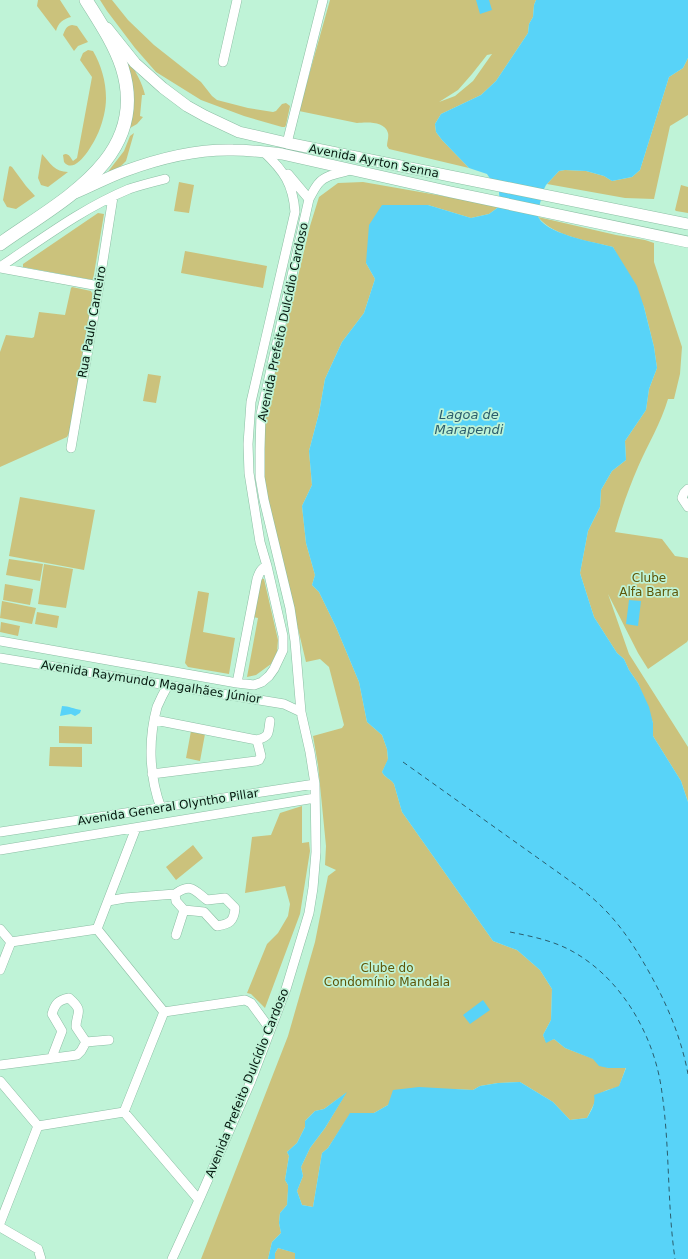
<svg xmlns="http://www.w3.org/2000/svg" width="688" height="1259" viewBox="0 0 688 1259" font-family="'DejaVu Sans',sans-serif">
  <rect width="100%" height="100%" fill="#bff3d7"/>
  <!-- green -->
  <path fill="#cbc27c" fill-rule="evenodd" d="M38,0H60L71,17C63,19 58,23 56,31L37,6Z
    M100,0H112L128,20L154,45L201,82L212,96L217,100L248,108L273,112L276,111L282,104L286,103L290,106L286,125L285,127H282L244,116L201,100L156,72L135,48L107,11Z
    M330,0H536L534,5L533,17L529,24L528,33L496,81L481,95L441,114L435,124L436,132L442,140L469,168L389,149L387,146C387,142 389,137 388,133C385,121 367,122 357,123L299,111ZM492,54L473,81L455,96L439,102L458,90L472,74L487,55Z
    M72,25L77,26L88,42L78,46L74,51L63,35C65,30 66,26 72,25Z
    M88,50L93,51C101,65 106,81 106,98C106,109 103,121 99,131C95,141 76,177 64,162L63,155C68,152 70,157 73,161L77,158L92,77L80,60L83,53Z
    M688,58V115L670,126L654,199L625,198L547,184L559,171L565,170L586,171L604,176L612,181L632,177L640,170L669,77L683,68Z
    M127,61C135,68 143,85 145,95H142L140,116L143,117L137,124L130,128L133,100L131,78Z
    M134,133L126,161L121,166L107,173L124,151L130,136Z
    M42,154C50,163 55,172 68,172L48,187L41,185L38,178Z
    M10,166L12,167L26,186L35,196L16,209L7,207L3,200L9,167Z
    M179,182L194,185L189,213L174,211Z
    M363,182L500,206L489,214L471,218L428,205L366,263L375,279L364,313L342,342L325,379L319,413L309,451L312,485L302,506L306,543L315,575L312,585L319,592L336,627L359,682L367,722L382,735L387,749L388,760L382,772C385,778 391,779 394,784L402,812L493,941L517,950L540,970L552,989L551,1020L543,1035L546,1042L554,1039L565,1048L594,1059L608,1068L626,1067L619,1087L607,1090L599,1094L587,1118L570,1120L553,1102L520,1082L498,1083L480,1086L473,1090L450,1089L388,1105L374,1113L350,1114L328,1148L322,1153L313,1207L302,1205L297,1191L303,1176L301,1167L310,1148L325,1128L346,1093L324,1109L315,1111L305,1121V1127L297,1143L287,1152L289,1156L285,1180L288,1185V1191L287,1205L280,1213L279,1223L281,1233L272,1242L268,1259H201L288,1036L315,942L328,876L336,870L325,865L326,846L318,765L313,736L342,728L344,725L329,667L320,659L306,662L263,482L265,415L310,226L319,197L338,183Z
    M681,185L688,187V213L676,211L675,210Z
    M98,213L104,214L93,280L23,267V264Z
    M538,217L616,235L645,240L654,243V262L682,347L680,374L674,399H668C661,423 648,444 638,467C629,488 621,510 615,532L662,539L675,556L688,558V640L687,642L648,669L638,653L608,594L629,654L688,747V802L681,781L653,736V723L638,683L629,670L624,659L617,653L594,617L580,573L588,531L600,507L601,490L612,471L626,460L625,441L646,410L649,389L657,368L654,347L644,307L613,247C590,241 554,237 538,217Z
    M185,251L267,266L263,288L181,273Z
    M72,287L91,291L93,295L69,433L67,437L0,467V352L6,335L32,338L34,337L39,312L65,315L71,288Z
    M148,374L161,376L156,403L143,401Z
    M20,497L95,510L84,570L9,556Z
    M9,559L43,564L40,581L6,575Z
    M44,564L73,569L66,608L38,604Z
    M259,578L264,579L278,640L277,652L271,664L256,675L247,677L258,618L252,617Z
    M5,584L33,589L30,605L3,600Z
    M198,591L209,593L203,632L235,638L229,674L188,667L185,663Z
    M2,601L36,608L32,624L0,618Z
    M37,612L59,616L57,628L35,624Z
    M1,622L20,626L18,636L0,632Z
    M59,726L92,727V744L59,743Z
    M191,731L205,734L200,761L186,758Z
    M50,747H82V767L49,766Z
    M302,806V843L309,842L310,851L300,914L265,1008L251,994L247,993L267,944L278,933L288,916L290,904L285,886L245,893L252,837L271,835L280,813Z
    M193,845L203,858L176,880L166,867Z
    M278,1248L296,1253L295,1259H275V1253Z"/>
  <!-- water -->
  <path fill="#58d3f8" d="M476,0H489L492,10L480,14Z
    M536,0H688V58L683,68L669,77L640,170L632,177L612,181L604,176L586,171L565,170L559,171L546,185L544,189L537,214C542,234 595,242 613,247L637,286L644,307L654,347L657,368L649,389L646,410L625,441L626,460L612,471L601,490L600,507L588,531L580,573L594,617L617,653L624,659L629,670L638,683L649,707L653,723V736L681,781L688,802V1259H295V1253L278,1248L275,1253V1259H268L272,1242L281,1233L279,1223L280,1213L287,1205L288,1190V1185L285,1180L289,1156L287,1152L297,1143L305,1127V1121L315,1111L324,1109L347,1092L325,1128L310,1148L301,1167L303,1176L297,1191L302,1205L313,1207L322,1153L328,1148L350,1113H374L388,1105L393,1090L419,1087L473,1090L480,1086L498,1083L520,1082L553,1102L570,1120L587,1118C591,1111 596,1104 594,1095L619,1086L626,1068H608L599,1066L593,1059L565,1048L554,1039L546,1043L543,1035L551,1020L552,989L540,970L517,950L493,941L402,812L394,784C391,779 385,778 382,772L388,759L387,749L382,735L367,722L359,682L336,627L319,592L312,585L315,575L306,543L302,506L312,485L309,451L319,413L325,379L342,342L364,313L375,279L366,263L369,225L382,205H428L471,218L489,214L500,206L499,192L487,174L469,168L442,140L436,132L435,124L441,114L481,95L496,81L528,33L529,24L533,17L534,5Z
    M629,600L641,601L638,626L626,624Z
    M62,706C69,706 74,709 81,710L80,713L75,716L71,714L60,716Z
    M483,1000L490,1010L470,1024L463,1015Z"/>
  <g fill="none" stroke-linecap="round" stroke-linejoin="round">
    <!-- ferry -->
    <path stroke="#2b5d6d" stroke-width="1" stroke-dasharray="5 4" stroke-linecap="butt" d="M403,762L580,888C611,911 630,938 649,972C667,1004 681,1037 688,1074
      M510,932C530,936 550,940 568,949C621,976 655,1036 662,1093C670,1148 667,1204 675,1259"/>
    <!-- minor casing -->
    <g stroke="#8cbea4" stroke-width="10">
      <path id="minor" d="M223,62L237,0
        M287,143L323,0
        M288,174L309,199
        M0,267C42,239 83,208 129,189C141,185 153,182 165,179
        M0,268L99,286
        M71,448L99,286L113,197
        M688,489L684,493L682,498L688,507
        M0,641L237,683L254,685L262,682L269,676L274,669L283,650V636L267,566L260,542L249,473L248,444L251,402L295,212C293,184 284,171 264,152
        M0,658L284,704L301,712
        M237,683L257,579C259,573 261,568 267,566
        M155,720L257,740C270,736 268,734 270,721
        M152,774L256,761L259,760L261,756L257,740
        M161,808C149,776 148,740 157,707C160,700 164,692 168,685
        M0,832L315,784
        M0,850L315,798
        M108,901L125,898L175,894L176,901L184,910L204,912L217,926C229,924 234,922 235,908L225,898L207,900C195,891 191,882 175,894
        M0,929L11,942
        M97,929L136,828
        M176,935L184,910
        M0,970L11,942L97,929L164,1012L245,1000L251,1003L270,1029
        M86,1042L109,1040
        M52,1057L62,1031L52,1014C55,1004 58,1000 69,998C85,1012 76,1012 76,1027L86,1042
        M0,1065L77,1055L81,1051L86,1042
        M0,1081L38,1126L124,1112L199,1200
        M124,1112L164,1012
        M0,1223L38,1126
        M0,1227L38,1249L41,1259
        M172,1259L199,1200L251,1081L286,989L309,913L313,888L316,852L315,784L310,752L301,712L295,641L290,608L264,500L260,477V449L261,414L309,199C312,194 314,189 318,184C325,175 339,173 351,170"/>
    </g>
    <!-- major casing -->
    <g stroke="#8cbea4" stroke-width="12">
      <path id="major" d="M107,28L135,63L163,88L187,106L205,116L239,132L287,143L688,224
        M75,193C92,186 108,177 125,171C160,158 196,149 233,150C249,150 266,152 282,154L451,192L688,242"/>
    </g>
    <!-- highway casing -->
    <g stroke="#8cbea4" stroke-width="14">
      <path id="highway" d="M0,244C60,201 151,158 122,67C114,43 99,21 86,0"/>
    </g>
    <!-- minor -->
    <use href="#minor" stroke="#fff" stroke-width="9"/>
    <!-- major -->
    <use href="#major" stroke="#fff" stroke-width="11"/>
    <!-- highway -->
    <use href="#highway" stroke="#fff" stroke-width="13"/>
  </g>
  <g text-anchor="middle" stroke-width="3.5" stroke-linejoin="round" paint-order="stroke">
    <!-- street labels -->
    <g font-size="12" fill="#061910" stroke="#bff3d7">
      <text transform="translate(374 161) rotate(11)" y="4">Avenida Ayrton Senna</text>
      <text transform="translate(92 322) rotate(-80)" y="4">Rua Paulo Carneiro</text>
      <text transform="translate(283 322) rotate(-78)" y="4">Avenida Prefeito Dulcídio Cardoso</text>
      <text transform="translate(151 682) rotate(9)" y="4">Avenida Raymundo Magalhães Júnior</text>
      <text transform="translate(168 807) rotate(-9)" y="4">Avenida General Olyntho Pillar</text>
      <text transform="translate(247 1083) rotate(-68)" y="4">Avenida Prefeito Dulcídio Cardoso</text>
    </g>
    <!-- park labels -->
    <g font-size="12" fill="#5e5507" stroke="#bff3d7">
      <text x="649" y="582">Clube<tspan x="649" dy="14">Alfa Barra</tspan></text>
      <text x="387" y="972">Clube do<tspan x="387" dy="14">Condomínio Mandala</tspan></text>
    </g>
    <!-- water labels -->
    <g font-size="13" font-style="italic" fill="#2b5d6d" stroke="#bff3d7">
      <text x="469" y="419">Lagoa de<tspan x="469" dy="15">Marapendi</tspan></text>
    </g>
  </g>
</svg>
